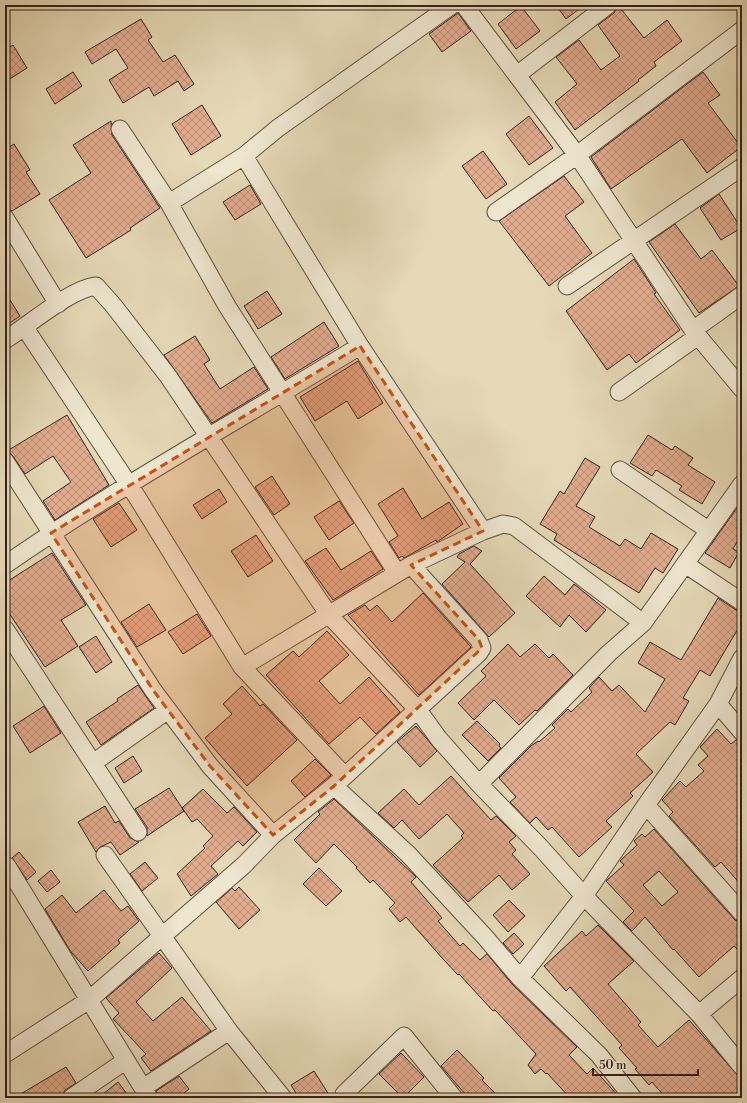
<svg xmlns="http://www.w3.org/2000/svg" width="747" height="1103" viewBox="0 0 747 1103" font-family="'Libre Bodoni',serif">
  <defs>
    <pattern id="building-cross-hatch" width="8" height="8" patternUnits="userSpaceOnUse"><rect width="8" height="8" fill="#e2ac8f"/><path d="M0 0l8 8M0 8l8-8" fill="none" stroke="#b88c74"/></pattern>
  </defs>
  <rect width="100%" height="100%" fill="#e6d9b7"/>
  <filter id="stains"><feTurbulence type="fractalNoise" baseFrequency=".005" numOctaves="4"/><feColorMatrix values="0 0 0 0 .2 0 0 0 0 .09 0 0 0 0 .02 0 0 0 .5 -.17"/></filter>
  <radialGradient id="worn" r=".72"><stop offset=".6" stop-color="#630" stop-opacity="0"/><stop offset="1" stop-color="#630" stop-opacity=".3"/></radialGradient>
  <!-- building -->
  <path fill="url(#building-cross-hatch)" stroke="#352119" fill-rule="evenodd" d="M556,5H592L586,9L583,6L566,19Z
    M618,5L644,38L667,20L682,41L654,62L656,66L638,80L639,81L575,130L555,102L577,84L556,57L579,40L601,70L620,56L598,25L614,13Z
    M521,6L540,31L516,49L498,24Z
    M458,13L471,31L442,52L429,34Z
    M141,19L152,37L148,40L163,62L175,55L194,84L184,91L178,81L154,96L149,87L123,103L109,80L128,68L116,49L92,64L85,52Z
    M13,45L27,68L5,82V50Z
    M73,72L82,86L55,104L46,89Z
    M703,72L720,95L708,103L741,147L707,173L682,139L611,189L591,157Z
    M202,105L221,136L191,155L172,124Z
    M529,116L553,148L529,165L506,134Z
    M111,121L112,135L160,208L130,228L131,230L86,258L49,200L91,173L73,145Z
    M14,144L30,170L26,172L40,194L12,211L5,208V150Z
    M483,151L507,184L486,199L462,166Z
    M564,176L584,202L565,216L592,253L549,286L499,221Z
    M250,185L261,204L235,220L223,202Z
    M719,194L741,228L721,240L700,208Z
    M675,224L701,259L712,250L739,286L699,313L649,242Z
    M634,259L656,293L654,294L680,330L636,363L629,354L607,370L566,311Z
    M267,291L282,314L258,329L244,306Z
    M5,292L20,316L5,326Z
    M324,322L339,346L285,379L271,357Z
    M195,336L210,360L204,364L220,389L254,367L268,389L212,423L164,355Z
    M358,361L383,403L358,419L347,401L315,421L300,397Z
    M67,415L109,485L55,520L43,501L71,482L53,456L25,474L13,456L7,451Z
    M648,435L672,450L675,446L693,458L688,465L715,482L702,504L679,490L682,486L656,470L652,476L630,463Z
    M585,458L600,467L576,506L595,517L589,527L620,546L625,539L641,549L651,533L678,549L663,573L655,568L639,593L554,540L557,534L540,524L560,491L564,494Z
    M272,476L290,504L274,515L255,487Z
    M403,488L422,519L449,502L463,524L437,542L436,540L404,558L402,556L399,558L389,542L398,536L378,504Z
    M219,489L227,502L202,519L193,505Z
    M339,501L354,523L329,540L314,517Z
    M742,501V533L733,549L739,552L730,568L705,553Z
    M119,503L137,530L111,547L93,519Z
    M256,535L273,561L248,577L231,551Z
    M474,546L482,551L470,564L515,613L489,637L442,584L465,562L457,557L459,554Z
    M326,548L341,570L371,551L383,569L333,600L305,561Z
    M52,553L86,605L61,620L78,646L45,667L5,607V583Z
    M544,576L565,595L574,584L606,610L586,632L569,615L560,627L526,596Z
    M423,593L471,647L419,695L348,615L365,605L370,611L377,605L392,622Z
    M718,598L736,610L742,612V622L710,676L700,670L683,698L689,701L675,725L670,722L636,754L653,772L630,793L633,796L606,821L612,827L579,857L552,827L548,830L536,817L530,823L510,802L516,797L499,778L531,746L538,741L539,742L555,728L552,725L568,709L571,712L592,692L589,688L599,677L612,691L619,685L645,712L665,679L638,663L650,642L681,660Z
    M149,604L166,630L137,647L121,622Z
    M197,614L211,636L183,654L168,632Z
    M327,631L349,655L319,681L340,704L369,677L400,712L376,734L360,717L329,744L266,675L293,651L299,657Z
    M96,636L112,662L96,673L79,647Z
    M508,644L520,657L535,644L549,658L553,654L573,675L537,711L535,710L519,725L494,700L474,720L458,703L486,676L481,671Z
    M138,685L154,708L101,745L86,722L118,701L117,699Z
    M242,686L260,706L263,704L297,740L247,786L205,738L232,714L223,704Z
    M44,706L61,733L30,753L13,726Z
    M477,721L500,744L499,746L501,748L488,761L462,735Z
    M416,726L437,751L420,767L397,742Z
    M717,729L731,744L736,740L742,742V886L721,862L715,867L669,816L673,812L662,800L680,781L686,787L704,771L698,765L708,756L700,747Z
    M133,756L142,771L124,783L115,768Z
    M315,759L331,775L305,797L291,781Z
    M451,776L491,820L496,816L516,836L509,842L516,850L512,854L530,874L512,890L499,875L468,902L433,865L463,838L461,836L464,833L447,814L419,839L402,820L394,828L378,813L404,789L419,805Z
    M169,788L184,811L147,836V827L135,809Z
    M203,789L227,813L234,807L257,832L243,846L238,841L211,866L218,874L191,896L177,874L205,848L203,846L213,836L197,819L192,822L182,808Z
    M334,799L416,877L411,882L442,918L438,921L460,946L463,943L480,960L487,954L513,985L577,1047L569,1055L587,1074L593,1068L620,1098H570L547,1073L546,1074L541,1069L535,1074L528,1065L536,1054L495,1010L493,1011L459,974L458,975L443,959L406,917L400,922L389,909L395,903L373,880L370,883L356,868L357,867L334,844L316,863L294,840L320,814L318,812Z
    M105,806L115,823L119,821L130,838L139,842L120,855L111,842L100,847L96,852L78,822Z
    M654,829L735,920L742,923V954L734,946L699,977L674,949L673,950L645,917L632,931L623,922L634,911L606,881L624,865L620,861L637,845L634,841L642,834L645,837ZM659,871L678,892L662,906L643,885Z
    M19,852L36,872L27,880L12,858Z
    M145,862L158,878L142,891L130,874Z
    M319,868L342,891L326,906L303,884Z
    M51,870L60,882L47,892L38,881Z
    M239,887L260,910L239,929L216,902L232,888L235,891Z
    M104,890L121,911L128,906L139,921L118,940L120,943L88,971L71,952L45,909L62,895L76,913Z
    M509,900L525,916L508,932L493,915Z
    M598,925L634,961L608,984L641,1022L638,1025L658,1047L689,1020L742,1080V1093L736,1098H666L652,1082L649,1085L635,1069L637,1068L619,1048L622,1045L570,987L566,991L544,966L582,931L586,936Z
    M514,933L524,944L513,954L503,943Z
    M159,953L172,968L136,1002L153,1021L182,997L211,1031L151,1071L141,1058L146,1054L113,1019L119,1013L106,998Z
    M457,1050L484,1078L482,1080L500,1098H469L458,1086L441,1066Z
    M401,1053L424,1077L403,1098L379,1074Z
    M66,1067L76,1083L65,1090L61,1098H14Z
    M314,1071L331,1098H299L291,1085Z
    M179,1076L189,1089L178,1098H159L156,1091Z
    M118,1082L130,1098H98Z"/>
  <g fill="none" stroke-linecap="round" stroke-linejoin="round">
    <!-- minor casing -->
    <g stroke="#614f40" stroke-width="19">
      <path id="minor" d="M464,5L577,155L693,330L742,389
        M517,75L608,5
        M120,129L169,203L227,306L397,573
        M244,156L360,346L483,531
        M169,203L244,156L278,128L452,5
        M496,212L577,155L742,30
        M5,218L58,304
        M567,286L742,167
        M25,328L137,497L242,667L345,776
        M693,330L742,295
        M5,340C29,325 70,289 96,286L113,305L168,376L329,615L418,710L439,739L479,784L542,849L584,896L699,1014L742,1067
        M619,392L698,336
        M5,461L153,690L210,766L273,835
        M620,470L708,530
        M685,564L742,602
        M5,565C119,486 241,419 360,346
        M5,629L138,832
        M242,667L411,565L483,531L503,524L514,526L643,623
        M718,704L742,658
        M93,763L168,710
        M479,784L609,653L643,623L742,484
        M334,786L408,854L485,937L520,978
        M646,805L742,913
        M105,855L229,1031L143,1088
        M7,866L149,1098
        M699,1014L742,978
        M229,1031L283,1098
        M5,1054L89,1000L244,865L273,835L334,786L479,653L482,648L479,640L411,565
        M344,1094L404,1036L454,1098
        M71,1098L125,1061
        M633,1098L599,1055L520,978L584,896L646,805L718,704L742,732"/>
    </g>
    <!-- minor -->
    <use href="#minor" stroke="#efe6d0" stroke-width="17"/>
  </g>
  <!-- marked area -->
  <path fill="#cd510e" fill-opacity="0.2" stroke="#cd510e" stroke-width="3" stroke-dasharray="8 5" stroke-linejoin="round" d="M360,346L483,531L411,565L479,640L482,648L334,786L273,835L210,766L153,690L51,533Z"/>
  <!-- margin -->
  <rect width="747" height="1103" fill="none" stroke="#e6d9b7" stroke-width="20"/>
  <rect x="6" y="6" width="735" height="1091" fill="none" stroke="#352119" stroke-width="2"/>
  <rect x="10" y="10" width="727" height="1083" fill="none" stroke="#352119"/>
  <!-- scale -->
  <path d="M593 1069v6h105v-6" fill="none" stroke="#352119" stroke-width="2"/>
  <text x="599" y="1069" font-size="12" fill="#352119" stroke="#efe6d0" stroke-width="3" paint-order="stroke">50 m</text>
  <rect width="100%" height="100%" filter="url(#stains)"/>
  <rect width="100%" height="100%" fill="url(#worn)"/>
</svg>
